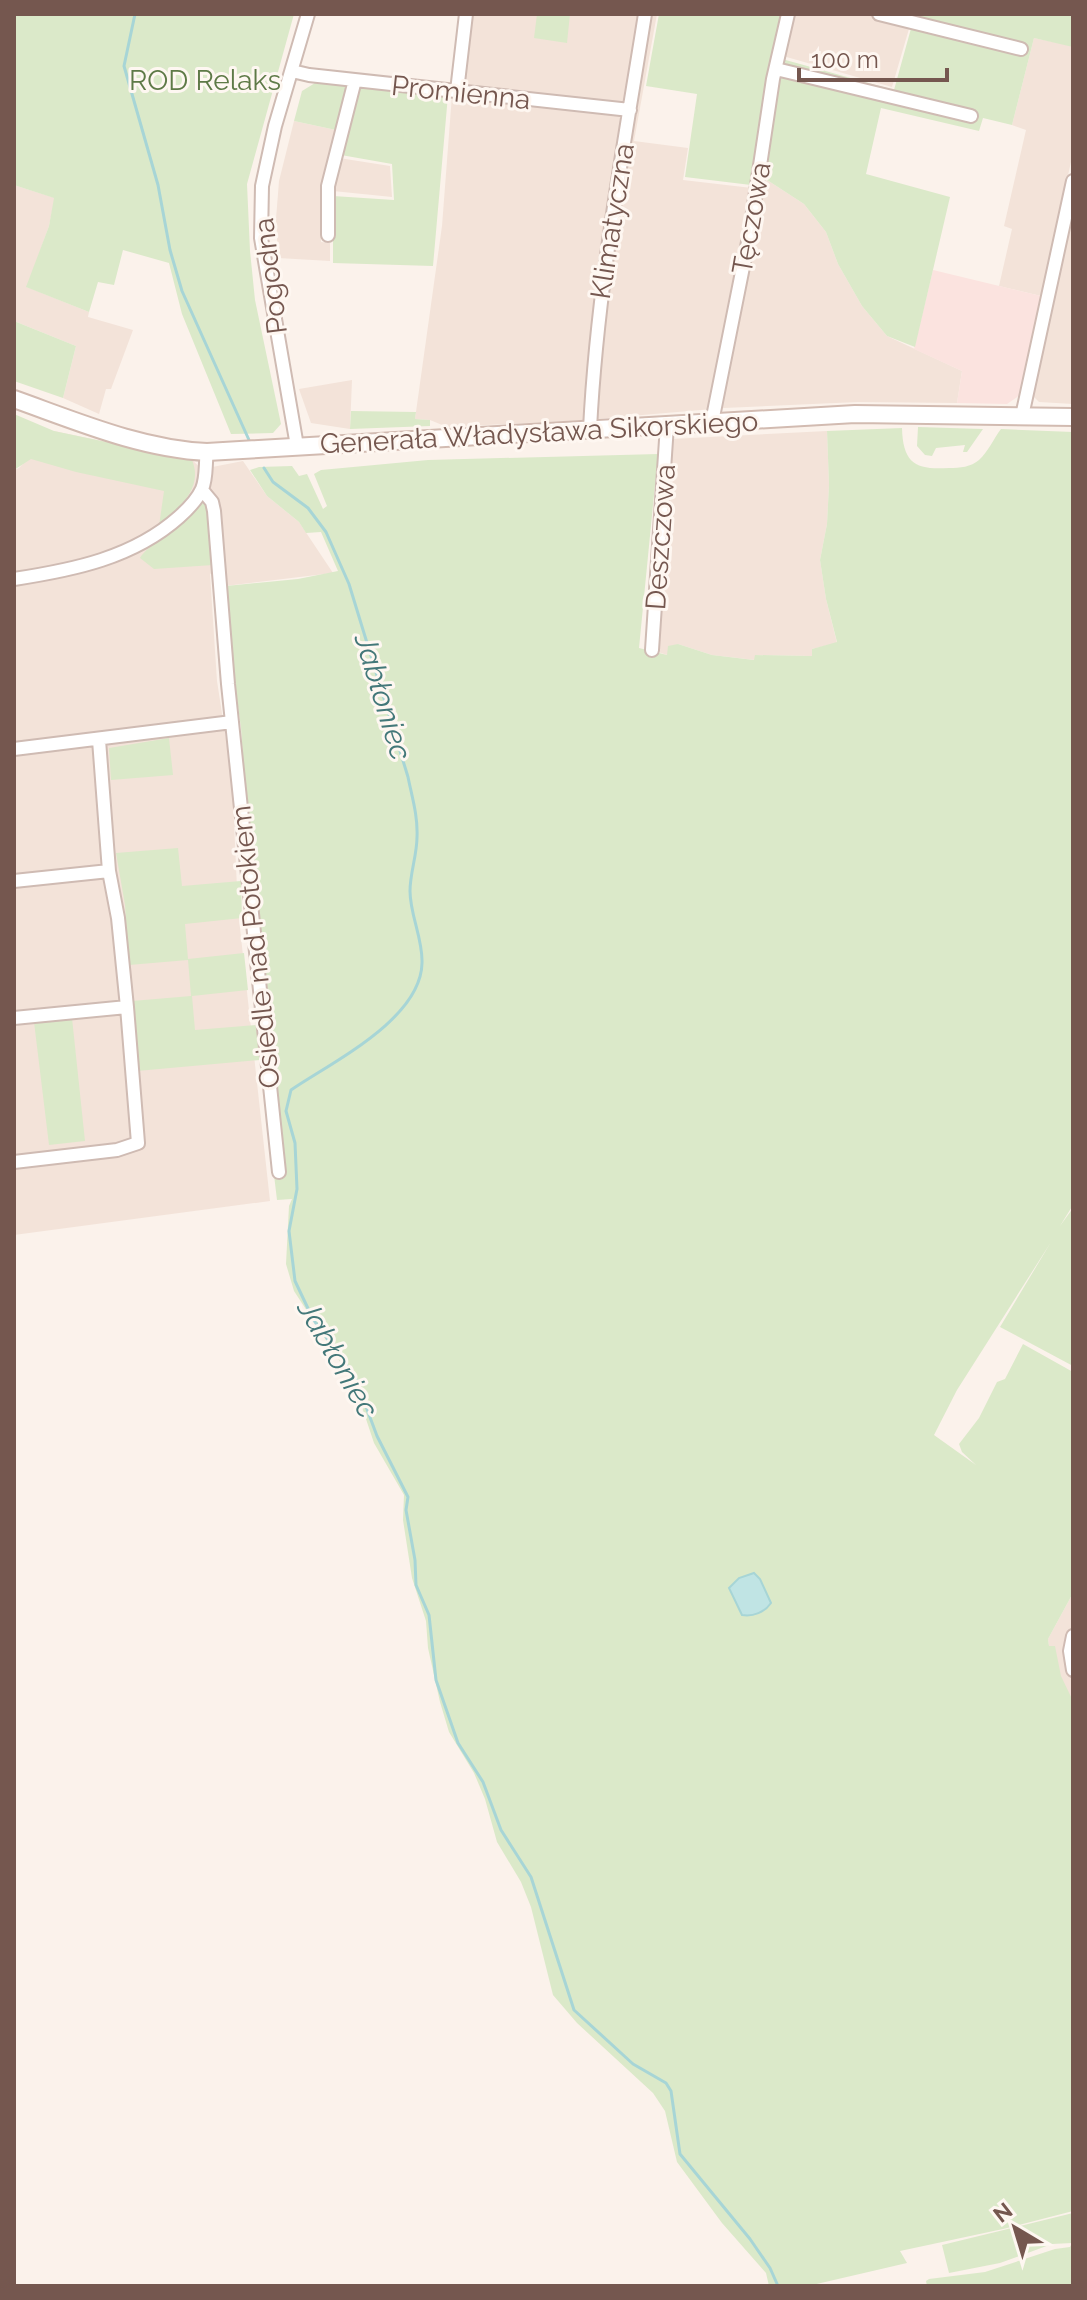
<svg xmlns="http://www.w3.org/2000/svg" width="1087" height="2300" viewBox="0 0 1087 2300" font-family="Raleway,sans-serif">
  <rect width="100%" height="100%" fill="#fbf2eb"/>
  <!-- residential -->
  <path fill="#f3e3d9" d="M462,14H657L634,141L688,148L683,180L752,188L763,171L764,178L804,204L826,232L838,264L862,306L887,336L962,371L957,403L858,402L724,408L584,420L447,427L430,420L415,419L442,226L452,95Z
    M792,14H872L911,22L892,87L783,56Z
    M1034,38L1073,46V153L1041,296L999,286L1012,229L1004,226L1026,130L1012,125Z
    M294,121L336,130L322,180L321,242L330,243V261L278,258L276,219L279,181Z
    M339,158L390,166L392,197L333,191Z
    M14,185L55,198L49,226L27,287L89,312L88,317L133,330L111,389H106L99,414L63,398L76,346L14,321Z
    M1070,219L1073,220V404L1039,402L1031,394Z
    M352,380L350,429L311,423L299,389Z
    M54,431L192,460L202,469L243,461L267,496L299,522L333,573L225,586L219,569L210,574L217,681L232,778L238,910L270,1201L14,1235V470L19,468Z
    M827,431L829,485L827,524L820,560L826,599L837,643L812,649L813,656L756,655L755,660L712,655L678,644L667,655L658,652L672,439Z
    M1073,1593V1719L1053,1673L1048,1639Z"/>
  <!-- commercial -->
  <path fill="#fbe3df" d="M933,270L1041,296L1020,395L1007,404L957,403L962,371L914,349Z"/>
  <!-- green -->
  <path fill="#dbe9c9" d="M14,14H294L247,184L250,251L255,300L281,424L273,433L231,434L182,314L169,263L123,250L114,285L98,282L89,312L26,287L49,226L54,198L14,185Z
    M537,14H570L567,43L534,38Z
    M659,14H781L751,185L685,177L697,94L646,86Z
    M915,14H1073V47L1034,38L1012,125L983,118L979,131L881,108L866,174L950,197L915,347L887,336L862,306L838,264L826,232L804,204L764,178L763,171L782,59L894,90Z
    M315,83L349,85L336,130L294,121L302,91Z
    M359,86L448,95L433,266L333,263V196L394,200L392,164L341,155Z
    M14,321L76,346L63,398L14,381Z
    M351,411L416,412L415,419L430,420V426L350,429Z
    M14,414L54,431L192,460C204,489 178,508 159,526L164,491L76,472L31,459L14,470Z
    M918,427L983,429L967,452H963L965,445L936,448L932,456L925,455L917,446Z
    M902,428C903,464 916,470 949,468C960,468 971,467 979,460C988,452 994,438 1001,429L1073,432V1205L1060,1226L1073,1208V1366L1000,1327L1051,1242L957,1390L934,1435L976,1465L962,1452L959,1444L979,1418L997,1382L1005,1379L1023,1344L1073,1372V1593L1048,1639L1049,1646H1055L1061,1676L1073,1701V2211L1003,2229L900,2251L907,2263L808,2286H769L766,2273L722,2223L677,2162L665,2111L653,2093L577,2023L553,1995L531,1907L521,1882L497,1842L485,1799L474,1773L449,1732L440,1702L428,1648L426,1621L412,1578L403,1520L404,1495L374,1443L354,1383L294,1291L286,1264L289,1206L292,1199L277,1200L274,1175L283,1174L249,842L241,728L219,569L226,586L298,579L338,571L321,532L306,533L299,522L267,496L250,470L259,467L292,466L299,476L307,474L323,509L327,506L314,474L321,470L428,460L658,454L639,648L667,655L668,646L678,644L712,655L754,660L755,655L812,656V649L837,642L826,599L820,560L827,524L829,485L827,431Z
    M204,502L209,510L213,565L154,569L140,558C143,550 193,512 204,502Z
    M169,738L173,775L111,780L109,748Z
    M178,848L182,886L241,881L242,918L185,924L188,959L244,953L248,990L192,996L195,1030L256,1025L260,1060L137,1071L132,1001L191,996L188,960L129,965L125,905L116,853Z
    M72,1018L85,1141L49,1145L34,1022Z
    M1073,2213V2286H927L926,2281L929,2279L985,2272L1055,2249L1070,2247L1072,2243L1052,2244L1000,2263L949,2273L942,2245Z"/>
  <!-- water -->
  <path fill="#c0e4e4" stroke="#a7d5d6" stroke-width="2" d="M754,1573L760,1579L771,1603C765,1612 753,1617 742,1615L729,1588L739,1578Z"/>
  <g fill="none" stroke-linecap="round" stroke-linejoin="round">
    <!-- stream -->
    <path stroke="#a7d5d6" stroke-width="3" d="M135,14L124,66L158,185L170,250L182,291L249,440
      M264,468L273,482L308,508L326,532L349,584L408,777C412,797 418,816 417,837C417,855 410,873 410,891C410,915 423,939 422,963C421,1019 332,1062 291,1090L286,1111L295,1143L297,1189L289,1231L295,1281L313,1319L355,1377L377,1436L408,1497L406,1510L415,1560L416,1585L429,1615L436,1680L458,1743L483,1782L501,1830L531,1877L574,2010L633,2064L666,2083L671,2091L680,2154L750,2239L770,2268L778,2286"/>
    <!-- street casing -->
    <g stroke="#cfbbb3" stroke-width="16">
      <path id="street" d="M879,14L1021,49
        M776,69L971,116
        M292,71L309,75L630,110
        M457,91L466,14
        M328,235V186L355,80
        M1022,416L1073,181
        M712,422L750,232L773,79L788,14
        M590,429C597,289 623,152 645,14
        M297,446L261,238L262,186L275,126L308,14
        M202,490L212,502L214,511L228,684L279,1172
        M14,579C73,570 133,558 179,517C188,509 197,500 202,489C207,477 205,464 207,452
        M652,650L667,425
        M14,749L232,722
        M14,881L109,871
        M14,1018L127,1007L118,918L109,871L99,740
        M14,1162L117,1150L138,1143L127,1007
        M1073,1636L1070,1651L1073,1670"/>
    </g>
    <!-- secondary casing -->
    <g stroke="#d2bbb1" stroke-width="20">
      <path id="secondary" d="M14,399C76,421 141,449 207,452L855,414L1073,417"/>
    </g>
    <!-- street -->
    <use href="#street" stroke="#fff" stroke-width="12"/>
    <!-- secondary -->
    <use href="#secondary" stroke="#fff" stroke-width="16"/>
  </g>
  <g text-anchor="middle" stroke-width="6" stroke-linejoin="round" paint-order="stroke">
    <!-- park labels -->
    <g font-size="28" fill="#5e7a47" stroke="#fef7f1">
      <text x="205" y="90">ROD Relaks</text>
    </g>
    <!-- street labels -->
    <g font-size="28" fill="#75574f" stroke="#fef7f1">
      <text transform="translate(461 92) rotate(6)" y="10">Promienna</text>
      <text transform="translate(751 218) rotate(-80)" y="10">Tęczowa</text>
      <text transform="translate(612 221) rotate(-81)" y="10">Klimatyczna</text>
      <text transform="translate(270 276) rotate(-97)" y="10">Pogodna</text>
      <text transform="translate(539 432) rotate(-3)" y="10">Generała Władysława Sikorskiego</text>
      <text transform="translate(660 537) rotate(-86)" y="10">Deszczowa</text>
      <text transform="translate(255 947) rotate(-96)" y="10">Osiedle nad Potokiem</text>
    </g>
    <!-- water labels -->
    <g font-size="30" font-style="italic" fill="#437879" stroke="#fef7f1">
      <text transform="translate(383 697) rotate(73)" y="10">Jabłoniec</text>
      <text transform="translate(338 1359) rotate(60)" y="10">Jabłoniec</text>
    </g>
  </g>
  <!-- border -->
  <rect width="1087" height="2300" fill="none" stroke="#75574f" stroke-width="32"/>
  <!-- north arrow -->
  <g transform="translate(1015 2228) rotate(322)" stroke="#fef7f1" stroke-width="6" paint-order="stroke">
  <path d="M0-6L14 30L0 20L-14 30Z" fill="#75574f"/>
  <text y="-12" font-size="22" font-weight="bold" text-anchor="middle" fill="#75574f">N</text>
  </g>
  <!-- scale -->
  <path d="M799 68v12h148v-12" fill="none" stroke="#75574f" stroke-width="4"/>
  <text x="811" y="68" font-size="24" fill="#75574f" stroke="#fef7f1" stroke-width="6" paint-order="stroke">100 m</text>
</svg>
